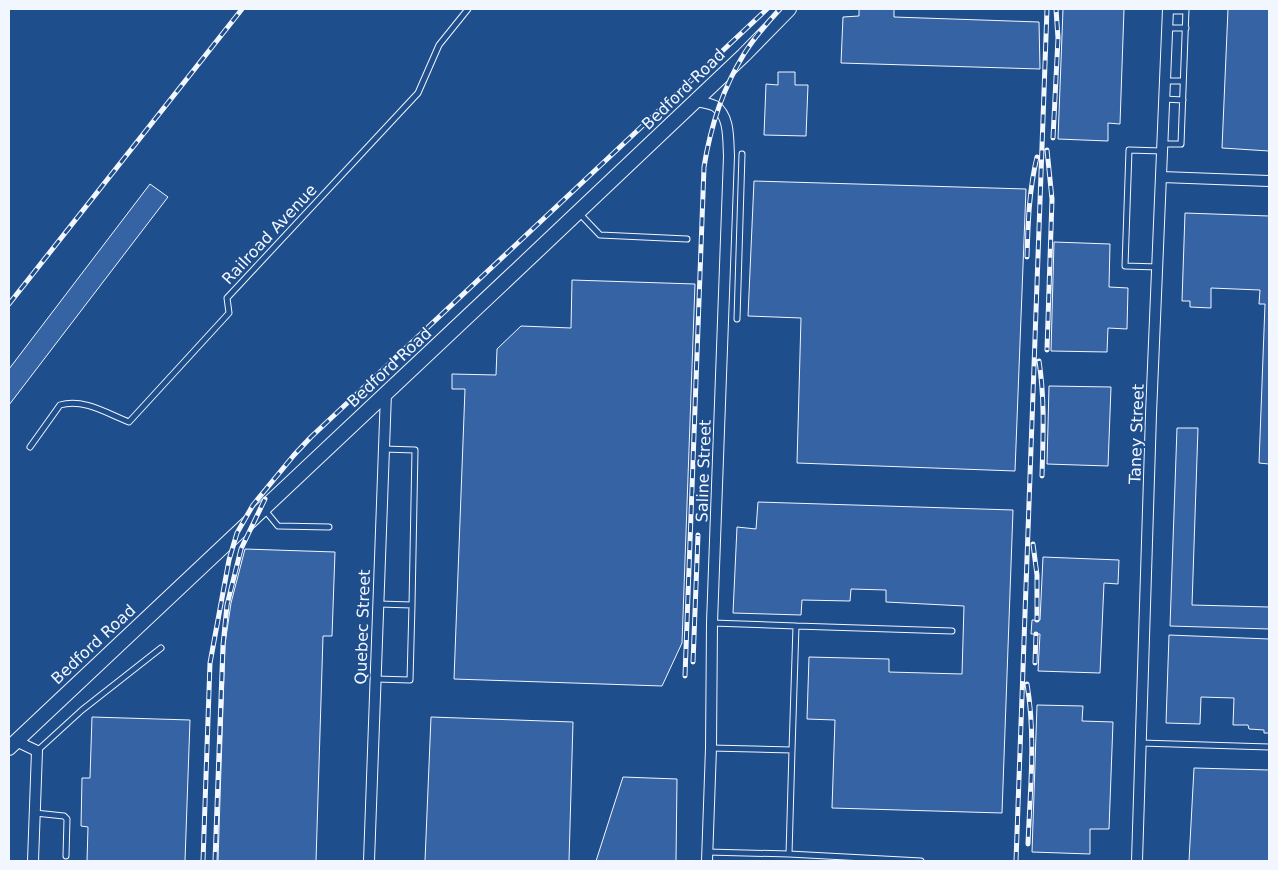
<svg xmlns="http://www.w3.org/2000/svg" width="1278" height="870" viewBox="0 0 1278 870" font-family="'DejaVu Sans',sans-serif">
  <rect width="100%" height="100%" fill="#1f4e8c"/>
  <!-- building -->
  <path fill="#3563a3" stroke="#f2f6ff" d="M859,9H894V17L1039,22L1040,69L841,63L843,17L859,16Z
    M1063,9H1124L1120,124L1108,123V141L1058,139Z
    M1228,9H1269V151L1222,148Z
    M778,72H795V85H808L806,136L764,135L766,84L778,85Z
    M754,181L1026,189L1015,471L797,463L801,318L748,316Z
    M150,184L168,197L9,405V369Z
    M1185,213L1269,216V464L1259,463L1265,304H1259L1260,290L1211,288V308L1190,307V301H1182Z
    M1054,242L1110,244L1109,287L1128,288L1127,329L1108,328L1107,352L1051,351Z
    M572,280L695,284L682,643L662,686L454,679L465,389H452V374L496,375L497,349L521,326L571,328Z
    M1049,386L1111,387L1108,466L1047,464Z
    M1177,428H1198L1192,605L1269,607V629L1170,626Z
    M758,502L1013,510L1002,813L832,808L835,720L807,719L809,657L889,659V672L962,674L964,606L886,602V590L851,589L850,601L802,600L801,615L733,613L737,527L756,529Z
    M245,549L335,552L332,636H323L316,861H218L225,644L231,603Z
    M1043,557L1119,560L1118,584L1104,583L1100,673L1038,671L1040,634H1031L1032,620H1040Z
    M1169,635L1269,639V733H1264V730L1249,729L1248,725H1233L1234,698L1201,697L1200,724L1166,723Z
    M1037,705L1083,706L1082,721L1113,722L1109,829H1090V854L1032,852Z
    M92,717L190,720L185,861H87L88,827L81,826L82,778H90Z
    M431,717L573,722L569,861H425Z
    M1194,768L1269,770V861H1189Z
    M623,777L677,779L676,861H596Z"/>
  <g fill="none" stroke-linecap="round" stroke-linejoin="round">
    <!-- lane casing -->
    <g stroke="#f2f6ff" stroke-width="7">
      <path id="lane" d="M1168,11H1186
        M1168,28H1186
        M1165,81H1183
        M1164,99L1183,100
        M1163,144H1181L1186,9
        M579,213L600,235L687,239
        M1158,267L1125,266L1129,150L1162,151
        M737,319L742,154
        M30,447L60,405C84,398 108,414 129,422L229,313L227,298L418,93L439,45L468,9
        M264,509L278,526L329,527
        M379,604L412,605L415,450L384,449
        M796,626L952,631
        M376,679L410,680L412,605
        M1141,743L1269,747
        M711,748L792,750L796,626L712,623
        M37,751L82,710L161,648
        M35,813L64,816L67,819L66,856
        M707,852L789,854L792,750
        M789,854L921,861"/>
    </g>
    <!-- street casing -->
    <g stroke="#f2f6ff" stroke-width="12">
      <path id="street" d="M695,101C701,102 709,103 715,106C730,116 728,140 729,156L712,623L711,748L707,861
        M1162,177L1269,181
        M16,741L37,751L33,861
        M369,861L386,393
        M1137,861L1151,414L1168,9"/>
    </g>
    <!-- secondary casing -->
    <g stroke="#f2f6ff" stroke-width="16">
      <path id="secondary" d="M9,748L517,270L744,55L789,9"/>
    </g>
    <!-- lane -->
    <use href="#lane" stroke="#1f4e8c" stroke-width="5"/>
    <!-- street -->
    <use href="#street" stroke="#1f4e8c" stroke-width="10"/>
    <!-- secondary -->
    <use href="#secondary" stroke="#1f4e8c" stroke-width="14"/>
    <!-- rail casing -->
    <g stroke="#f2f6ff" stroke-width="5">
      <path id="rail" d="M1053,138L1058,38L1056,9
        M1047,150L1052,199L1047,350
        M1027,257C1028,223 1029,190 1037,157
        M9,304L242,9
        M1039,361C1045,400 1043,437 1042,476
        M1033,544L1037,575V620
        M693,662L698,535
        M1035,663L1036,634
        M685,676L704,167C710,129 723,88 744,54C754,38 767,23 780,9
        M1027,684C1036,737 1030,791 1028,844
        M203,861L210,663L229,560L237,533L253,505L294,455L311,437L767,9
        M215,861L223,645L227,605L241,549L265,499
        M1016,861L1047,9"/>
    </g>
    <!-- rail -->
    <use href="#rail" stroke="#1f4e8c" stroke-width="3" stroke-dasharray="9" stroke-linecap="butt"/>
  </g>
  <g text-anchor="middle" stroke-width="4" stroke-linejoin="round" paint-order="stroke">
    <!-- street labels -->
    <g font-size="16" fill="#f2f6ff" stroke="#1f4e8c">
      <text transform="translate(683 89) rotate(-44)" y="6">Bedford Road</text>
      <text transform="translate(269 234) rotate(-47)" y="6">Railroad Avenue</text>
      <text transform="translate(389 367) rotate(-43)" y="6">Bedford Road</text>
      <text transform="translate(1136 434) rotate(-88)" y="6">Taney Street</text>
      <text transform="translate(703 471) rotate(-88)" y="6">Saline Street</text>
      <text transform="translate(362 627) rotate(-88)" y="6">Quebec Street</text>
      <text transform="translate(93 644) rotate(-43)" y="6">Bedford Road</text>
    </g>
  </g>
  <!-- border -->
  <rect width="1278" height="870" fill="none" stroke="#f2f6ff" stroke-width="20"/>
</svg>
